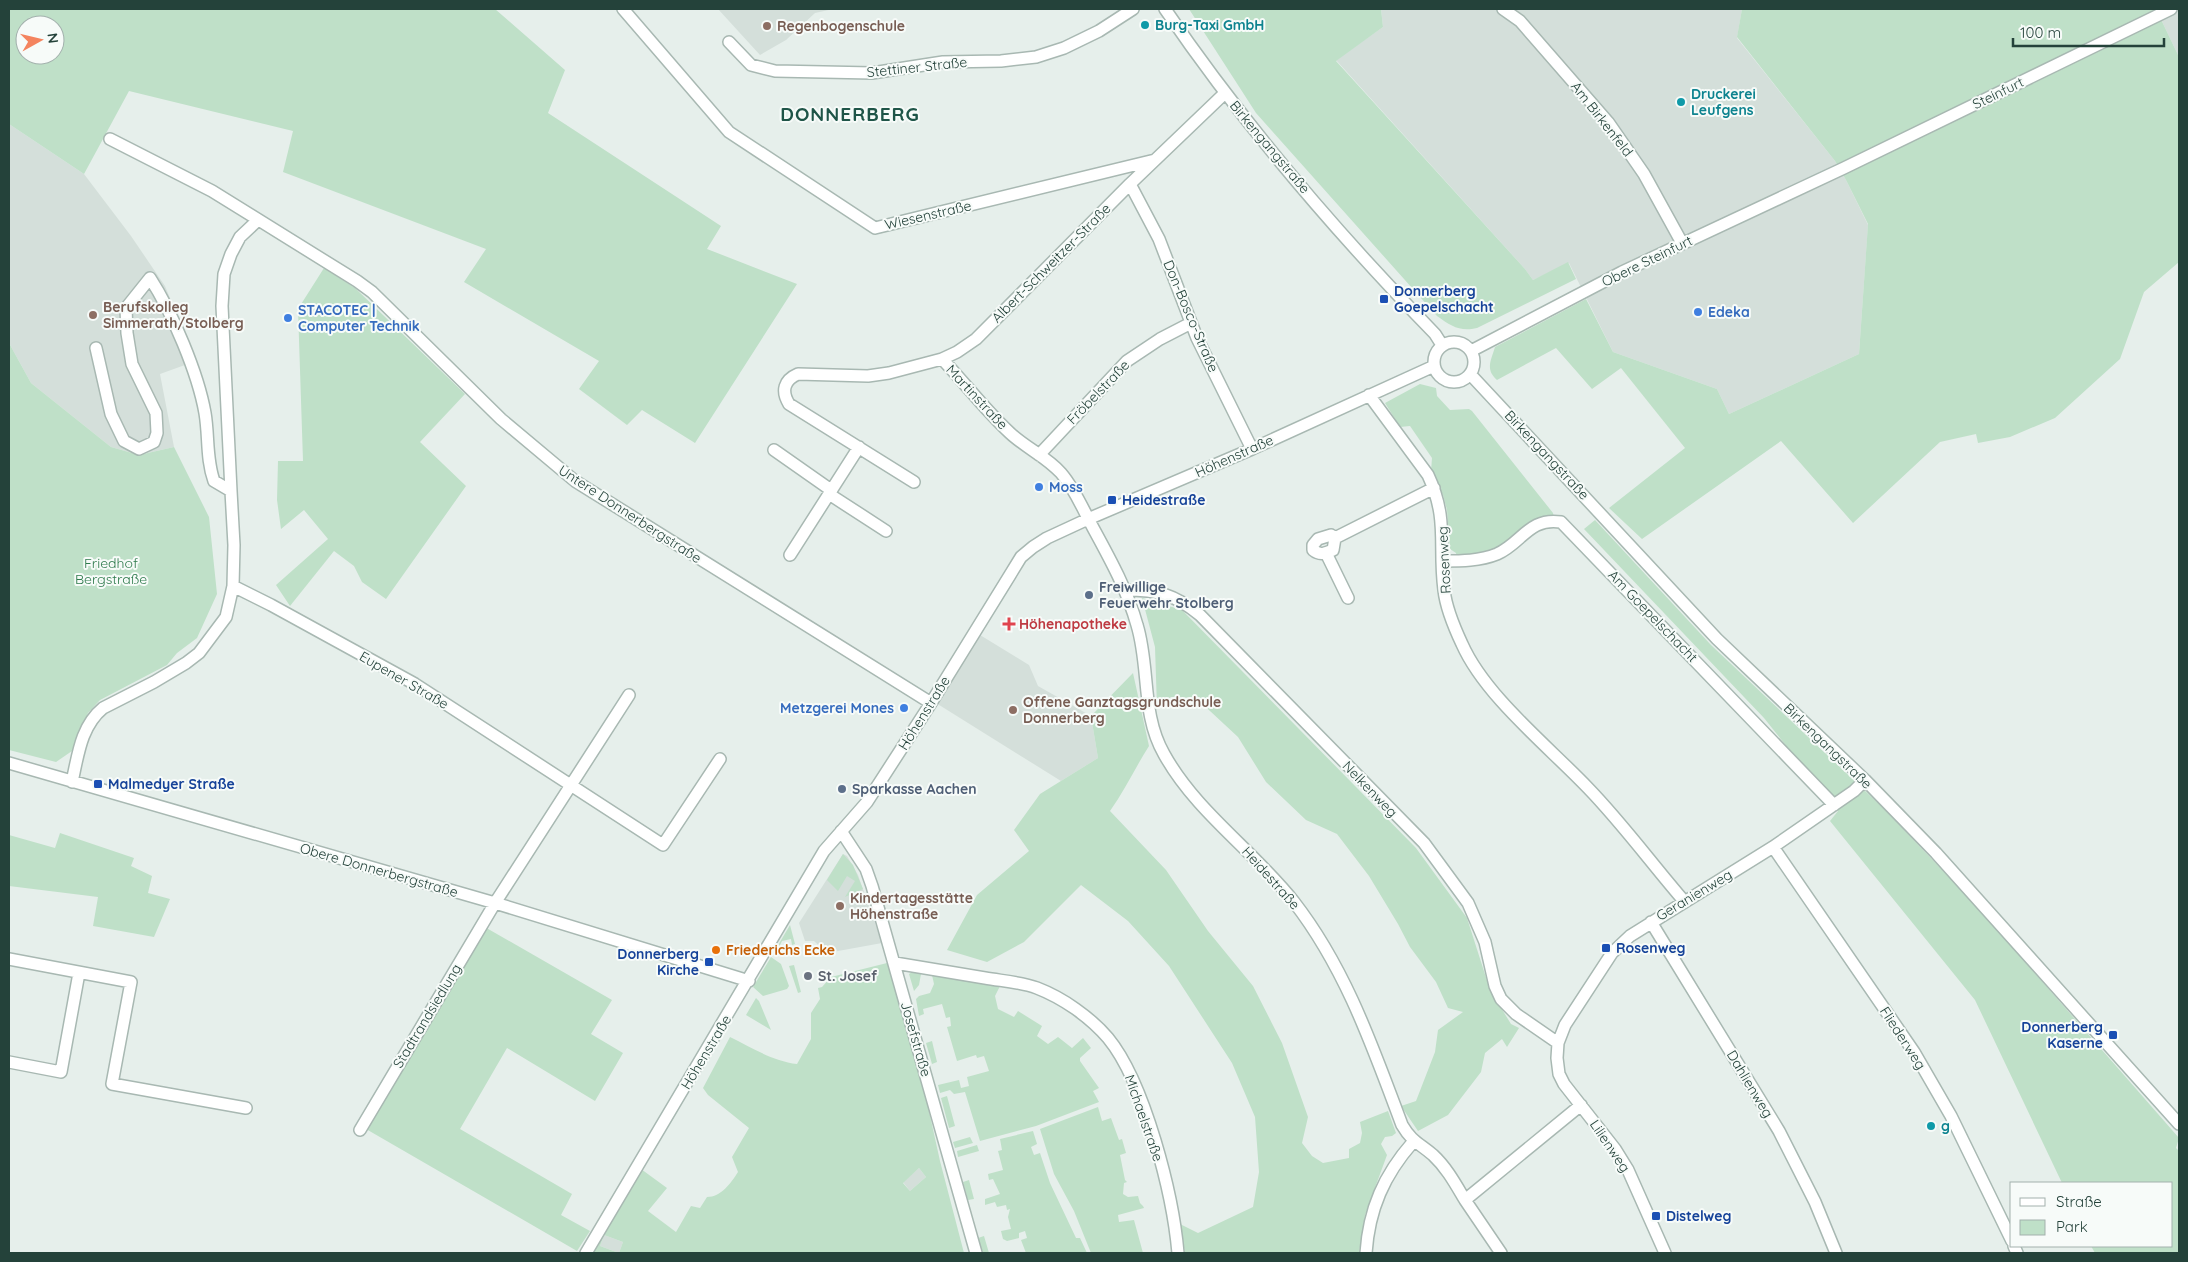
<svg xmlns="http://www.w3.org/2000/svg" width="2188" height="1262" viewBox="0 0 2188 1262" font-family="Quicksand,sans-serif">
  <rect width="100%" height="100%" fill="#e6efeb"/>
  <!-- built -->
  <path fill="#d4dfda" d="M718,9H833L815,13L786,40L760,55Z
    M1381,9H1742L1737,38L1835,161L1846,180L1868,225L1859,354L1729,414L1717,389L1613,352L1569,263L1533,280L1525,269L1336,60L1383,27Z
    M2156,9H2179V57Z
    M9,124L84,174L131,236L165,286L196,361L160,374L174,447L139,455L111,447L31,383L9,343Z
    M980,635L1029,665L1038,686L1091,716L1098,758L1061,781L936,703Z
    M843,854L847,856L858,875L882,943L827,953L814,941H805L799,923Z
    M919,1168L926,1177L910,1191L903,1182Z
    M604,1235L623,1242L619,1253L600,1246Z"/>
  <!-- green -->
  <path fill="#bfe0c8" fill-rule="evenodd" d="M9,9H495L565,70L548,113L721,226L707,249L797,284L695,443L642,410L627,425L579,389L599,361L464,282L486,249L283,172L293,131L129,91L84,174L9,124ZM25,25H55V55H25Z
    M1189,9H1381L1383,27L1336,61L1525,269L1533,280L1568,262L1576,279L1477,328C1460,332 1451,326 1437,316L1256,113Z
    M1742,9H2156L2179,57V262L2144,292L2120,359L2055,418L2010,437L1978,443L1976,434L1940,442L1853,523L1781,441L1642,539L1609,508L1685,448L1621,368L1592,389L1556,348L1497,380C1485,369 1491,361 1495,347L1586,299L1613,352L1717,389L1729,414L1859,354L1868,224L1846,180L1835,161L1737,37Z
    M324,268L355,288L465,394L420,442L466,486L386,599L362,582L354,566L334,551L290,606L276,585L328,539L304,510L281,529L277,500L278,461H303L298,309Z
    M9,343L31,383L111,447L139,455L174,447L209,517L217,594L197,638L177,653L167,665L100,700L88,713L72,751L56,762L9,750Z
    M1420,384L1436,388L1437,396L1450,410L1469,409L1472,411L1553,513L1554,518L1497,551L1457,558L1456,553L1450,549L1447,510L1443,495L1431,471L1432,458L1410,426L1400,427L1385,403Z
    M1595,520L1711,645L1881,806L1970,899L2179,1138L2176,1148L2179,1151V1253H2095L2091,1246H2172V1183H2062L1975,1000L1830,821L1838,811L1764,718L1584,529Z
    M1142,598L1182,610L1416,848L1467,918L1490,990L1511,1024L1519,1028L1507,1047L1502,1039L1485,1053L1481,1072L1448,1115L1418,1131L1401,1106L1416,1101L1435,1052L1438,1030L1463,1012L1448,1008L1436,982L1410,947L1398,924L1369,876L1337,834L1306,820L1266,782L1238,737L1196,698L1171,697L1157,708L1155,647Z
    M1133,673L1149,746C1135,768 1125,790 1110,811L1166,870L1208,931L1253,986L1282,1043L1308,1117L1302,1143L1312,1156L1323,1163L1349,1158V1149L1360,1143L1362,1133L1360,1122L1388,1111L1396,1133L1392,1136L1385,1137L1381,1144L1387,1155L1365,1215L1359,1253H1185L1180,1224L1198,1233L1253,1207L1259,1172L1255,1117L1232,1063L1169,966L1128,921L1081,885L1024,942L987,962L947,950L977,895L1029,851L1014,830L1040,794L1098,758L1091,716Z
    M60,833L134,858L131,866L152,876L148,893L170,899L154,937L93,926L98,897L9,886V835L55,848Z
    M843,854L853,865L863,889L845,897L855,881L847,876L838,891L827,880Z
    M790,925L795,944L792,945L791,939L782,941L778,949L777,947Z
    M483,926L612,1000L591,1034L623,1053L595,1101L507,1048L460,1129L572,1194L561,1215L590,1231L577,1251L366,1129Z
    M771,957L781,964L789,986L787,989L763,996L753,987Z
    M891,962L918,1061L940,1161L964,1253H591L641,1169L667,1188L648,1211L676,1232L691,1206L700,1208L707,1197C721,1197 731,1183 738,1172L732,1157L749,1128L708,1095L703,1088L730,1037C752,1048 773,1061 797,1064L811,1039V1013L820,999L818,988L822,987L831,977ZM919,1168L926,1177L910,1191L903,1183ZM604,1235L623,1242L619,1253L600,1246Z
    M794,965L801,992L798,993L789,966Z
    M912,972L921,974L919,985L914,991L909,974Z
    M932,975L1000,986L995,996L998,1009L1014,1017L1018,1011L1042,1026L1037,1036L1048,1044L1058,1037L1072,1048L1083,1038L1091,1048L1080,1058V1061L1099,1088L1093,1091L1099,1102L1036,1126L980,1141L965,1092L954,1094L950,1090L940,1093L938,1085L959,1080L961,1088L969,1086L967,1077L989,1071L984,1056L977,1058L976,1055L957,1061L947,1027L951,1026L950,1017L946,1018L942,1004L923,1009L924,1014L919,1016L916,999L919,996L930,993L934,984Z
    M756,998L759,1001L771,1030L746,1015Z
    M932,1041L937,1062L932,1064L926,1043Z
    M947,1096L955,1126L949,1128L941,1098Z
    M1098,1107L1102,1121L1111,1118L1119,1140L1122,1139L1126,1153L1120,1155L1125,1180L1127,1182L1124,1183L1123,1194L1128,1197L1138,1196L1140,1203L1143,1206L1144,1208L1118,1215L1119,1222L1134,1220L1143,1253H1091L1074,1211L1054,1174L1040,1129Z
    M1033,1131L1037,1144L1031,1147L1034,1155L1040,1153L1050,1183L1076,1238H1080L1087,1253H1026L1021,1240L1027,1238L1025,1231L1019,1233V1238L1007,1241L1003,1239L1001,1231L1011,1229L1008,1217L1010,1209L1007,1210L1006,1205L997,1207L995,1202L985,1205V1199L1000,1194L993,1179L989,1180L988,1174L1003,1170L998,1151L1002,1150L1000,1139Z
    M970,1137L973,1143L955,1148L953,1142Z
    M977,1145L979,1151L958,1157L957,1151Z
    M969,1180L974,1199L968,1200L963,1182Z
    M984,1236L989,1253H983L978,1238Z"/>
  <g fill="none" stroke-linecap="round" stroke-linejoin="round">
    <!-- minor casing -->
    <g stroke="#a8b8b2" stroke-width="14">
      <path id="minor" d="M623,9L729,132L875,228L1155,160
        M1165,9C1244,125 1337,233 1435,334L1442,345
        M1503,9L1520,21L1608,122L1644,174L1682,243
        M729,42L751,65L775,71L872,73L943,62L1001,61L1036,57L1064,48L1099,31L1133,9
        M110,139L212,191L357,281L372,292L501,419L575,481L931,703
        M1130,184L1159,239L1197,338L1252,449
        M1434 362a20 20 0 1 1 40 0a20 20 0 1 1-40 0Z
        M1471,351L1622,272L1844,168L2171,9
        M942,359L957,352L976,339L1130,184L1225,93
        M1470,374L1717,639L1865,780L1936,853L2179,1124
        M1369,395L1428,475C1449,520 1438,545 1444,590C1446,608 1454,627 1462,644C1485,696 1548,746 1588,788C1622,823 1652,864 1684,901
        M774,450L831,490
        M1039,455L1127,361L1160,339L1191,323
        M914,482L789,404C781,391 784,380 798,374L868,376L889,373L942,359C965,383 985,410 1010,433C1026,448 1047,457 1061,473C1074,488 1082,507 1091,524C1109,557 1127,589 1137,625C1150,667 1141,714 1164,754C1196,812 1254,851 1294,902C1346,969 1373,1048 1402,1125C1412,1142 1419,1143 1433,1155C1447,1168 1456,1185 1465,1200L1581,1105
        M231,491L222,306L224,274L231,254L240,237L258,220
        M829,494L886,531
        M1335,538L1333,550C1326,553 1320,556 1313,550V545L1318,539L1331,535L1335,538L1434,488
        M1326,553L1348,598
        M790,555L859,447
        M1443,561C1461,561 1480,561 1497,554C1522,543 1529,517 1561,522L1834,805
        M233,586L271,605L415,684L663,845L720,759
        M1125,590C1158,590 1174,594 1200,615L1424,843L1468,903L1485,942L1495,986L1501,999L1516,1014L1558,1043
        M9,763L495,903L749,981
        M72,782C78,755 81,726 103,708L154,682L186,663L199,653L226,617L233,586L234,545L231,491L214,481C206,459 209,436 205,413C198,373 172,312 150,278L126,308L127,333L132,364L156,413L157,433L154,442L139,449L124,441L111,414L96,348
        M841,831L866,869L872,886L976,1253
        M1773,847L1914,1052L1951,1116L2012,1241
        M1651,922L1779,1131L1815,1202L1836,1253
        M9,959L131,982L112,1084L246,1108
        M895,963C925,968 955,973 985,978C1002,981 1021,982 1037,988C1063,998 1090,1017 1108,1038C1145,1083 1173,1195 1178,1253
        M9,1062L61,1072L79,973
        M360,1130L495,903L629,695
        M1465,1200L1501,1253
        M2014,1246L2017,1253
        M586,1253L824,851L867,802L931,703L1010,575L1021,557L1033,547L1047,538L1088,519L1252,449L1434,366
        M1366,1253C1369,1209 1384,1175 1413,1142
        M1665,1253L1628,1170L1615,1149L1564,1084L1559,1074L1557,1058L1558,1043L1565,1025L1612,953L1630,936L1773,847L1854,791L1865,780"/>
    </g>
    <!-- minor -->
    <use href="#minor" stroke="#fff" stroke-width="11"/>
  </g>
  <!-- markers -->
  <g fill="#0f9aa8" stroke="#f7fbf9" stroke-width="2">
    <circle cx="1145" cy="25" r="5"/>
    <circle cx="1681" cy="102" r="5"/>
    <circle cx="1931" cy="1126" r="5"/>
  </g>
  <g fill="#8d6e63" stroke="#f7fbf9" stroke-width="2">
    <circle cx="767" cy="26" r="5"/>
    <circle cx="93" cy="315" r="5"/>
    <circle cx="1013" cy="710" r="5"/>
    <circle cx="840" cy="906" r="5"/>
  </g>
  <g fill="#1a4fb4" stroke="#f7fbf9" stroke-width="2">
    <rect x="1379" y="294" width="10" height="10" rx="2.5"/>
    <rect x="1107" y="495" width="10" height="10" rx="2.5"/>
    <rect x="93" y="779" width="10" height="10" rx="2.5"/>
    <rect x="1601" y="943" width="10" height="10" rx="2.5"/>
    <rect x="704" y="957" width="10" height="10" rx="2.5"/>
    <rect x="2108" y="1030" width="10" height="10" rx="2.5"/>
    <rect x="1651" y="1211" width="10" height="10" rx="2.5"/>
  </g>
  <g fill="#3f7fe0" stroke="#f7fbf9" stroke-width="2">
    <circle cx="1698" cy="312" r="5"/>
    <circle cx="288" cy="318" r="5"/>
    <circle cx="1039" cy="487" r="5"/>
    <circle cx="904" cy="708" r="5"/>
  </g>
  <g fill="#5c6f8a" stroke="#f7fbf9" stroke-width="2">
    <circle cx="1089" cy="595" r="5"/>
    <circle cx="842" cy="789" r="5"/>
  </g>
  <path fill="#e0444e" stroke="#f7fbf9" stroke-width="2" d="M1006.5 616.5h5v5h5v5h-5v5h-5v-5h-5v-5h5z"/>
  <circle fill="#e8710a" stroke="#f7fbf9" stroke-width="2" cx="716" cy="950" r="5"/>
  <circle fill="#6b7280" stroke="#f7fbf9" stroke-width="2" cx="808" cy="976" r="5"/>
  <g text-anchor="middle" stroke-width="4" stroke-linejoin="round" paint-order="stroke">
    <!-- culture labels -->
    <g font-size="14" font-weight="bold" fill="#0d838f" stroke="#f7fbf9" text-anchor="start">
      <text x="1155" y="30">Burg-Taxi GmbH</text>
      <text x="1691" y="99">Druckerei<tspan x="1691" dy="16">Leufgens</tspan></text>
      <text x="1941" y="1131">g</text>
    </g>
    <!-- education labels -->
    <g font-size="14" font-weight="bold" fill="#785e54" stroke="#f7fbf9" text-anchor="start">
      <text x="777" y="31">Regenbogenschule</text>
      <text x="103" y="312">Berufskolleg<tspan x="103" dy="16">Simmerath/Stolberg</tspan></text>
      <text x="1023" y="707">Offene Ganztagsgrundschule<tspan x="1023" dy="16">Donnerberg</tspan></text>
      <text x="850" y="903">Kindertagesstätte<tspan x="850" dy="16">Höhenstraße</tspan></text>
    </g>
    <!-- street labels -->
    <g font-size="14" fill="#24423a" stroke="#f7fbf9">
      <text transform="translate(917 67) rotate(-6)" y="5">Stettiner Straße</text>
      <text transform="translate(1998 93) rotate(-26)" y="5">Steinfurt</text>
      <text transform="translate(1602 119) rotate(52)" y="5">Am Birkenfeld</text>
      <text transform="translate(1270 147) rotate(50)" y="5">Birkengangstraße</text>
      <text transform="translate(928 215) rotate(-13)" y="5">Wiesenstraße</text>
      <text transform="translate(1647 261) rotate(-26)" y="5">Obere Steinfurt</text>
      <text transform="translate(1051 263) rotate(-45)" y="5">Albert-Schweitzer-Straße</text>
      <text transform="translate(1191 316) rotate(67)" y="5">Don-Bosco-Straße</text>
      <text transform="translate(1098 392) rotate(-46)" y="5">Fröbelstraße</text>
      <text transform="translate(977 397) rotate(47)" y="5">Martinstraße</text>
      <text transform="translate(1547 455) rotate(47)" y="5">Birkengangstraße</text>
      <text transform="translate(1234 456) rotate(-24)" y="5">Höhenstraße</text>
      <text transform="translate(630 514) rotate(33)" y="5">Untere Donnerbergstraße</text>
      <text transform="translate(1444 560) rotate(-93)" y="5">Rosenweg</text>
      <text transform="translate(1653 616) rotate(46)" y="5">Am Goepelschacht</text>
      <text transform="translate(404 680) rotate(30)" y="5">Eupener Straße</text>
      <text transform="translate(924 713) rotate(-58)" y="5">Höhenstraße</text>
      <text transform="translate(1828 746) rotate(44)" y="5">Birkengangstraße</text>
      <text transform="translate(1370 789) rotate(46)" y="5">Nelkenweg</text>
      <text transform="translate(379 870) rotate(16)" y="5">Obere Donnerbergstraße</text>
      <text transform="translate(1271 878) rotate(48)" y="5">Heidestraße</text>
      <text transform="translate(1694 895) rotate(-31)" y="5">Geranienweg</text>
      <text transform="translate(427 1016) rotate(-59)" y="5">Stadtrandsiedlung</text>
      <text transform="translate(1903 1038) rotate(57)" y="5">Fliederweg</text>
      <text transform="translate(916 1039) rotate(74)" y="5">Josefstraße</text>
      <text transform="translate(706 1052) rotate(-59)" y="5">Höhenstraße</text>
      <text transform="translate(1750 1084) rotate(59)" y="5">Dahlienweg</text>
      <text transform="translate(1144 1118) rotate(71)" y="5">Michaelstraße</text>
      <text transform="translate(1610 1146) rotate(56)" y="5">Lilienweg</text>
    </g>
    <!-- transit labels -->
    <g font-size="14" font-weight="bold" fill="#164399" stroke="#f7fbf9" text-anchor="start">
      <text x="1394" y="296">Donnerberg<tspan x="1394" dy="16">Goepelschacht</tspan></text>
      <text x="1122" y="505">Heidestraße</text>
      <text x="108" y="789">Malmedyer Straße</text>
      <text x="1616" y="953">Rosenweg</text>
      <text x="699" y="959" text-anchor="end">Donnerberg<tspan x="699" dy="16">Kirche</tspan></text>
      <text x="2103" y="1032" text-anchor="end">Donnerberg<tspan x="2103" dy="16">Kaserne</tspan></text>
      <text x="1666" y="1221">Distelweg</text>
    </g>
    <!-- shop labels -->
    <g font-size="14" font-weight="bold" fill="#366cbe" stroke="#f7fbf9" text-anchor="start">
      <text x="298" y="315">STACOTEC |<tspan x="298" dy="16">Computer Technik</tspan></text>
      <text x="1708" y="317">Edeka</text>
      <text x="1049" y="492">Moss</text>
      <text x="894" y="713" text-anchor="end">Metzgerei Mones</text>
    </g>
    <!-- park labels -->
    <g font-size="14" fill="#2d7a4b" stroke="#f7fbf9">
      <text x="111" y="568">Friedhof<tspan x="111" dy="16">Bergstraße</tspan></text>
    </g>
    <!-- service labels -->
    <g font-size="14" font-weight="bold" fill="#4e5e75" stroke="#f7fbf9" text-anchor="start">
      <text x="1099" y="592">Freiwillige<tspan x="1099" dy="16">Feuerwehr Stolberg</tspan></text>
      <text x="852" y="794">Sparkasse Aachen</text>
    </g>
    <!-- health labels -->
    <g font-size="14" font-weight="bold" fill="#be3a42" stroke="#f7fbf9" text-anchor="start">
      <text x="1019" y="629">Höhenapotheke</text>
    </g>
    <!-- food labels -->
    <g font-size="14" font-weight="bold" fill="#c56008" stroke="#f7fbf9" text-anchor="start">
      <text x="726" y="955">Friederichs Ecke</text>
    </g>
    <!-- worship labels -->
    <g font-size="14" font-weight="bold" fill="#5b616d" stroke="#f7fbf9" text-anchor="start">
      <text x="818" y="981">St. Josef</text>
    </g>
    <!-- district labels -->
    <g font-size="19" font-weight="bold" letter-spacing="1" fill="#1f5548" stroke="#f7fbf9">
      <text x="850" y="121">DONNERBERG</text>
    </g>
  </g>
  <!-- border -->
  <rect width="2188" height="1262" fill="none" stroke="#24423a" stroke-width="20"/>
  <!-- legend -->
  <rect x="2010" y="1182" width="162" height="65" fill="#f7fbf9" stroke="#a3b1ad"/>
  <rect x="2020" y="1198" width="25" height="8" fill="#ffffff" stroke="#a3b1ad"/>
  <text x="2056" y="1207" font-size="15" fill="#24423a">Straße</text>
  <rect x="2020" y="1220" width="25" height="15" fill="#bfe0c8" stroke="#a3b1ad"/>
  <text x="2056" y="1232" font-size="15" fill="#24423a">Park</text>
  <!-- north arrow -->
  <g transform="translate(40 40) rotate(82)"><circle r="24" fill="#f7fbf9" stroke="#a3b1ad"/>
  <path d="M0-4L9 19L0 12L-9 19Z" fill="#f4845f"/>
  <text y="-8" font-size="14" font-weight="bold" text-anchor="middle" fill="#24423a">N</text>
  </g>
  <!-- scale -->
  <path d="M2013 38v8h151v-8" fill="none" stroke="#24423a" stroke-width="2.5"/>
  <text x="2020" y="38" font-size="15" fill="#24423a" stroke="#f7fbf9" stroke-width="4" paint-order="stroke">100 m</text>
</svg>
